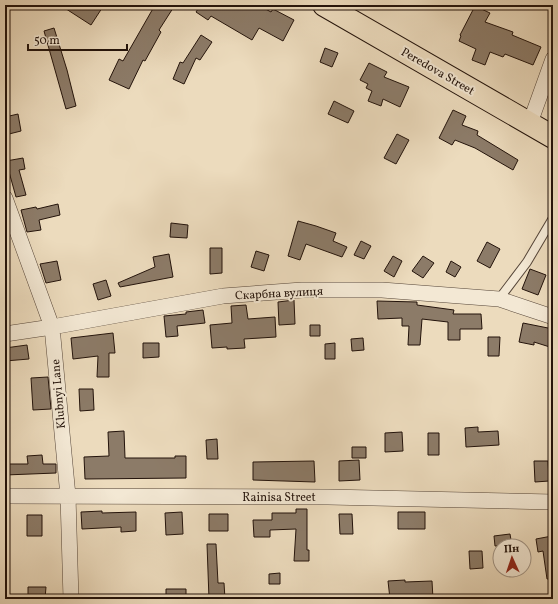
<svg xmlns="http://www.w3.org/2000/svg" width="558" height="604" viewBox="0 0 558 604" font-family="Vollkorn,serif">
  <rect width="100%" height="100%" fill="#ecdbbd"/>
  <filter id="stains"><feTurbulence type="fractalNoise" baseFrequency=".005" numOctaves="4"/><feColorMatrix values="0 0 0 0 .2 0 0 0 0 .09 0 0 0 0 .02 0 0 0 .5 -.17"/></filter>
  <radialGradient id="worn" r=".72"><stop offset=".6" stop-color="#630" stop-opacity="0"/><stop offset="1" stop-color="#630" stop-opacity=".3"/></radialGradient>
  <!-- building -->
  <path fill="#8c7b68" stroke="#23130b" d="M60,5H104L91,25Z
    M155,5H175L159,30L161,32L145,61L143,60L129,89L109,80L119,59L123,61Z
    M191,5H258L271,12L273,9L294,20L283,41L259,28L252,40L211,16L208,20L196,12L198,9Z
    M475,6L490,13L485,22L513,32L512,35L541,47L533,65L505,54L503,57L490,52L485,65L472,60L476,49L459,41L461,36L460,35Z
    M54,28L67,70L76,106L66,109L44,31Z
    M201,35L212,42L200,60L196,58L184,84L173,79L180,62L183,63Z
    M325,48L338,53L332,67L320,62Z
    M369,63L387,72L384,77L409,87L400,107L383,99L381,106L368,101L372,91L366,88L368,84L360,80Z
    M334,101L354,111L348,123L328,114Z
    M453,110L466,116L462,125L478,131L477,135L518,160L513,170L475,148L455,140L452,145L439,138Z
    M18,114L21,131L5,135V117Z
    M397,134L409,140L396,164L384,158Z
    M23,158L25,169L19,170L26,195L16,197L6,161Z
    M58,204L60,215L39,220L41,230L27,232L21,210L36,207L37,209Z
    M298,221L316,226L336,233L333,241L347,247L342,257L306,244L300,260L288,256Z
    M171,223L188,225L187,238L170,237Z
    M361,241L371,246L364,259L354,255Z
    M487,242L500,249L490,268L477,261Z
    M210,248H222V273L210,274Z
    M256,251L269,255L264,271L251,267Z
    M169,254L173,277L120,287L118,283L155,267L153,257Z
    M393,256L402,261L394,277L384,271Z
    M423,256L434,263L423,278L412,271Z
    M57,261L61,280L46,283L40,264Z
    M451,261L461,267L455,277L446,272Z
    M530,269L546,275L538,295L522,289Z
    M106,280L111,296L98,300L93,284Z
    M294,300L295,324L279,325L278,302Z
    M377,301L417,302V305L454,310L453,314H481L482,329H460V340H448V322L422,319L420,345H408L409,326H402V318L378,319Z
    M246,305L248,319L275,317L276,337L244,339L245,348L227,349V347L212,348L210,325L232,323L231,306Z
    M203,310L205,323L177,326L178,336L166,337L164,316L186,314V312Z
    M523,323L553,329V348L534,342V345L519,342Z
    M310,325H320V336H310Z
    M113,333L115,353H109V377H97L98,356L73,359L71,338Z
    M488,337H500L499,356H488Z
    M363,338L364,350L352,351L351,339Z
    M143,343H159V357L143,358Z
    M335,343V359H325V344Z
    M27,345L29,359L5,361V348Z
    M48,377L51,409L33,410L31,378Z
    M79,389H93L94,410L80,411Z
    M478,427V432L498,431L499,445L466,447L465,428Z
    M124,431L125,458H175V456H186V478L85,479L84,457L109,456L108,432Z
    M402,432L403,451L385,452V433Z
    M428,433H439V455H428Z
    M217,439L218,459H207L206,440Z
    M352,447H366V458H352Z
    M42,455L43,464H56V473L5,475V464H28L27,456Z
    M359,460L360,480L339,481V461Z
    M314,461L315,482L253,480V462Z
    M534,461H548L549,481L535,482Z
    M296,509H307V550H309V561H294L296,529L270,530V537H254L253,520H272V513H296Z
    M102,511V513L136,512V531L121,532V527L82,529L81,512Z
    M182,512L183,534L166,535L165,513Z
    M398,512H425V529H398Z
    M209,514H228V531H209Z
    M339,514H352L353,534H340Z
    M27,515H42V536H27Z
    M510,534L512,546H495L494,536Z
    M552,536L553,579H547L543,551L538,552L536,539Z
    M207,544H216L218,583H224L225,599H209Z
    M469,551H482L483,568L470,569Z
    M280,573V584H269V574Z
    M405,580V582L432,581L433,599H390L388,581Z
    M28,587H46L45,599H28Z
    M166,589H186V599H166Z"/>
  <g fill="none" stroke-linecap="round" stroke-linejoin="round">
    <!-- lane casing -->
    <g stroke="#554538" stroke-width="10">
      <path id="lane" d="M499,299L527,262L553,218"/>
    </g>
    <!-- street casing -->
    <g stroke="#554538" stroke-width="16">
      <path id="street" d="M530,123L553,59
        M5,198L52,327L68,496L71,599
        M5,334L52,327L223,296L302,290H382L499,299L553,317
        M5,496L328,497L553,502"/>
    </g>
    <!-- primary casing -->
    <g stroke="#23130b" stroke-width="24">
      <path id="primary" d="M324,5L553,137"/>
    </g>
    <!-- lane -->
    <use href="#lane" stroke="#f3e8d4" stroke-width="8"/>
    <!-- street -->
    <use href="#street" stroke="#f3e8d4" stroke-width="15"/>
    <!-- primary -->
    <use href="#primary" stroke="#ecdbbd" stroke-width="22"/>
  </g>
  <g text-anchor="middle" stroke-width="4" stroke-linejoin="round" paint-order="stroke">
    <!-- street labels -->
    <g font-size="12" fill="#23130b" stroke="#f3e8d4">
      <text transform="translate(438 71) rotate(30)" y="4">Peredova Street</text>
      <text transform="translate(279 293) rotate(-3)" y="4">Скарбна вулиця</text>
      <text transform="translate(58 394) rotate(-95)" y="4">Klubnyi Lane</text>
      <text x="279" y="501">Rainisa Street</text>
    </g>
  </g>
  <!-- margin -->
  <rect width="558" height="604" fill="none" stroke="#ecdbbd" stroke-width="20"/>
  <rect x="6" y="6" width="546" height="592" fill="none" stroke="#23130b" stroke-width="2"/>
  <rect x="10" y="10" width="538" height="584" fill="none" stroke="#23130b"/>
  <!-- north arrow -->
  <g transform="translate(512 558) rotate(357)"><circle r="19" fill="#f3e8d4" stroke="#a09384"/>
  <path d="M0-3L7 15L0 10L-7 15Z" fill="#8f2418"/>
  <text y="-6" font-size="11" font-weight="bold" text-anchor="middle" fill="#23130b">Пн</text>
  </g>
  <!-- scale -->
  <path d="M28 44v6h99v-6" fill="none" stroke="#23130b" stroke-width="2"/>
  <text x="34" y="44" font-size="12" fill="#23130b" stroke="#f3e8d4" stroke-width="3" paint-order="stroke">50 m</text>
  <rect width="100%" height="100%" filter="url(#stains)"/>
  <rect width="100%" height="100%" fill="url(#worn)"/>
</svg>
